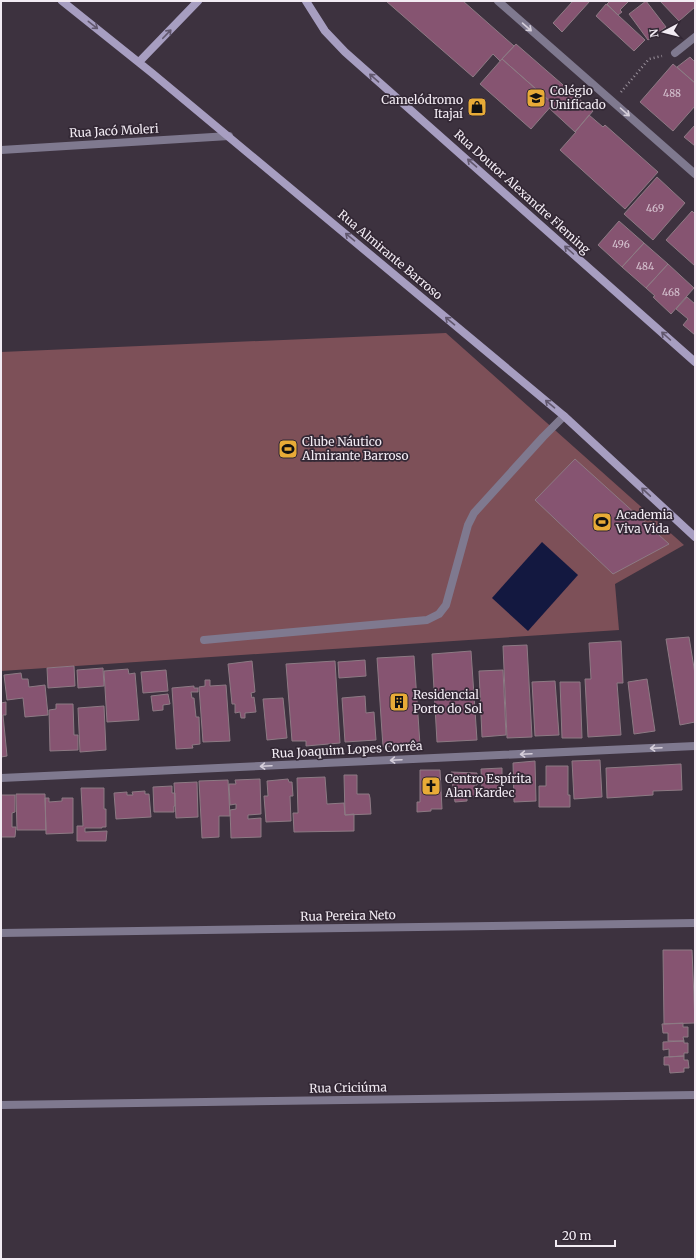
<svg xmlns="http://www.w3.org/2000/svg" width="696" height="1260" viewBox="0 0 696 1260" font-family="Merriweather,serif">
  <rect width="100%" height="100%" fill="#3d323f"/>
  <!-- green -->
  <path fill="#7d5058" d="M446,333L684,545L615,584L619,630L1,671V352Z"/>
  <!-- water -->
  <path fill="#131840" d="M542,542L578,575L528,631L492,598Z"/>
  <!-- building -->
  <path fill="#865471" stroke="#8d7a84" d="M386,1H463L514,46L500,61L493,54L473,77Z
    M573,1H590L562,32L553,23Z
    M610,1H629L620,10L622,12L618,15L607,4Z
    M646,1L666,27L648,40L629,14Z
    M660,1H695V7L679,21Z
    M606,4L645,40L634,51L596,16Z
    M516,44L593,111L575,132L549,108L553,104L502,59Z
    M690,57L695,62V83L677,67Z
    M502,59L553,104L531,129L480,84Z
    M673,64L695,83V106L673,131L640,102Z
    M589,115L603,127L605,125L658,172L625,209L560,150L576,132H575Z
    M695,125V146L684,137Z
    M657,177L685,203L653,240L624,214Z
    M692,211L695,214V266L666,240Z
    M619,221L644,243L622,267L598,245Z
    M644,243L668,264L646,288L622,267Z
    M668,264L694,288L671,314L653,297L655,296L646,288Z
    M687,297L695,304V335L683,325L688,319L676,309Z
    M575,459L669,544L613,574L535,500Z
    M689,637L695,674V722L680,725L666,639Z
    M621,641L623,683H617L621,735L588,737L585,679H591L589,643Z
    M527,645L532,737L507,738L503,646Z
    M471,651L477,740L437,742L432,654Z
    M414,656L420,745L383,747L377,658Z
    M365,660L366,676L339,678L338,662Z
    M252,661L255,692L251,693L252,698L254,697L256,712L245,713V718H241L240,712L235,713V704H232L228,664Z
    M335,661L340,743L306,746V741H292L286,664Z
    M74,666L75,686L48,688L47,668Z
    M103,668L104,686L78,688L77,670Z
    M128,669L129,674L135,673L139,720L107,722L104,671Z
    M166,670L168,691L143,693L141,672Z
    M503,670L506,735L482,737L479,671Z
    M21,673L22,679H28L29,687L45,685L48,715L25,717L23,698L7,700L4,675Z
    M647,679L655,731L634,734L628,682Z
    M205,680H210V686L226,685L230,741L203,742L199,687L205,686Z
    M555,681L559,735L535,736L532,682Z
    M560,682H580L582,738H562Z
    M194,686V688H198V692H191L192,698H194L196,717H199L200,744L192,745L193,748L176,749L172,688Z
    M168,694L170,704L163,705V710L153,711L151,696Z
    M365,696L366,713L374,712L376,740L345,742L342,698Z
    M283,698L287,738L267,740L263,699Z
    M6,702V715H3L7,756L1,757V703Z
    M56,704H73L74,735H78V750L50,751L49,710L56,709Z
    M104,706L106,750L80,752L78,708Z
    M600,760L602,797L574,799L572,761Z
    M535,761L536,801L514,802L513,763Z
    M681,764L682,790L653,791V795L607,798L606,768Z
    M546,766H568V795H570V807H539V786H546Z
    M502,768V789L482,790L481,769Z
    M420,770H440L442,809H431V811L417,812V802H420Z
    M451,772L477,773V785H474L475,797H467V801L455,802Z
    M344,775H357V794H369L370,798L371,814L345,815Z
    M325,777L327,804L344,803L345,815L354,814V831L294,832L293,813H298L297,778Z
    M260,779L261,814L248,815V819L261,818V837L231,838L230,810L236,809V804L230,805L229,784H236L235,780Z
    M288,779L289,782H292L293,796H290L291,821L266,822L264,796H268L267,781Z
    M228,780L230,816H219V837L202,838L199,781Z
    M197,782L198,817L176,818L174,783Z
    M172,786V793H175V806H174V812H154L153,787Z
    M81,788H104V809H106V827H102V828H85V832L107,831L106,841H77V826H83Z
    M145,791V794H149L151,817L116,819L114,793L127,792V795H133L132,792Z
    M16,794H45L46,830H17Z
    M1,795H15V812L12,813V827H16L15,837H1Z
    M45,798H49V802L62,801V798H73V833L46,834Z
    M663,950H692L695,1023L664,1024Z
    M683,1023V1027H688V1037H683L684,1041H668V1033H663L662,1024Z
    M684,1041V1043H688V1053H684V1056L669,1057V1049L663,1050V1042Z
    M684,1056V1060H688L689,1068H684V1072L670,1073L669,1065H664V1057Z"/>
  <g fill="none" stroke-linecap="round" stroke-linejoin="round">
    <!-- path -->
    <path stroke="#9d949e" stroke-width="2.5" stroke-dasharray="1 3" stroke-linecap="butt" d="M621,92L649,59L662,56"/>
    <!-- lane -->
    <path stroke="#7f798f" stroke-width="8" d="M1,150L229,136
      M204,640L427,620L439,614L446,605L468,525L474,513L543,437L564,416"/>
    <!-- street -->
    <path stroke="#7f798f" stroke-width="8" d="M498,1L695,174
      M675,53L695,37
      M1,778L695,746
      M1,933L695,923
      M1,1105L695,1095"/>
    <!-- secondary -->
    <path stroke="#a79ec1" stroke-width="8" d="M62,1L152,73L564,416L695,537
      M306,1L325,31L345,52L695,362
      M139,62L198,1"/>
  </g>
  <!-- one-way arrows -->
  <defs><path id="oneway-shaft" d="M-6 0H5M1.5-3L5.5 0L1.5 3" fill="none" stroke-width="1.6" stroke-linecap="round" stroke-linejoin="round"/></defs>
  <g stroke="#61576d">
    <use href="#oneway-shaft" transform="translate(93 25) rotate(38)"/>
    <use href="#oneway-shaft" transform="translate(167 34) rotate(-46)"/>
    <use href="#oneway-shaft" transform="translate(374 78) rotate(-139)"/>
    <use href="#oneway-shaft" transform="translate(472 163) rotate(-139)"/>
    <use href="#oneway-shaft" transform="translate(350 237) rotate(-140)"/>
    <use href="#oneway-shaft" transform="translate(569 250) rotate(-138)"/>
    <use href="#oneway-shaft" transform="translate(450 321) rotate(-140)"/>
    <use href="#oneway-shaft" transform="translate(666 336) rotate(-138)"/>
    <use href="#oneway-shaft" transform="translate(550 404) rotate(-140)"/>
    <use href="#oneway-shaft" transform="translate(646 492) rotate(-137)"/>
  </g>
  <g stroke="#d5ceda">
    <use href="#oneway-shaft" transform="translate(527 27) rotate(41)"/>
    <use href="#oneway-shaft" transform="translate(625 112) rotate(41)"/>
    <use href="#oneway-shaft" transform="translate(656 748) rotate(177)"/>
    <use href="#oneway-shaft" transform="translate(526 754) rotate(177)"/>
    <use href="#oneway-shaft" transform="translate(396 760) rotate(177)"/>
    <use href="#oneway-shaft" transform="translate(266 766) rotate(177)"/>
  </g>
  <!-- icons -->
  <defs>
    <g id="school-square" transform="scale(1)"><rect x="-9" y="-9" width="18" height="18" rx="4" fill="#e8ab37" stroke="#332835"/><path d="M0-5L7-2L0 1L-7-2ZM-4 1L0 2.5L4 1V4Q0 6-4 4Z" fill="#111"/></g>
    <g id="shop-square" transform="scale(1)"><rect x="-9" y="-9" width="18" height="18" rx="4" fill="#e8ab37" stroke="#332835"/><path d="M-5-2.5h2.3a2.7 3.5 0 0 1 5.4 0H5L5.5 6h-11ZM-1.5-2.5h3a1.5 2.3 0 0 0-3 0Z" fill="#111"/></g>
    <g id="stadium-square" transform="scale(1)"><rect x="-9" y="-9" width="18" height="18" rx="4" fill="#e8ab37" stroke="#332835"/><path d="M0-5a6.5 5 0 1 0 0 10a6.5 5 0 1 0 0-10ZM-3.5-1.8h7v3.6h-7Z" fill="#111"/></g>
    <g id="building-square" transform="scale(1)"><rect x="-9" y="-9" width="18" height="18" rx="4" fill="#e8ab37" stroke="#332835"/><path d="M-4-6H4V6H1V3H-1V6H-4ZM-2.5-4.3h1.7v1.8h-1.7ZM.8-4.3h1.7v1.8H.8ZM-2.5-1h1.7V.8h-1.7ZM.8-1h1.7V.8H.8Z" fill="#111"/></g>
    <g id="church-square" transform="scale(1)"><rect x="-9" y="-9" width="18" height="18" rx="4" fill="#e8ab37" stroke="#332835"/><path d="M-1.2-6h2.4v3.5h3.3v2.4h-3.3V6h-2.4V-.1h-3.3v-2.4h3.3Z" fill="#111"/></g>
  </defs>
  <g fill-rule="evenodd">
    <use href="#school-square" x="536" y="98"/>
    <use href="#shop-square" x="477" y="107"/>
    <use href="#stadium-square" x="288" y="449"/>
    <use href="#stadium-square" x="602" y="522"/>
    <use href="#building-square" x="399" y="702"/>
    <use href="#church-square" x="431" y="786"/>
  </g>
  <g text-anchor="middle" stroke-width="3.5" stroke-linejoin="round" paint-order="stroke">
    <!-- number labels -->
    <g font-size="10" fill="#d7c5d2">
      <text x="672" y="97">488</text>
      <text x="655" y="212">469</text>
      <text x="621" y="248">496</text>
      <text x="645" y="270">484</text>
      <text x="671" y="296">468</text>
    </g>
    <!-- poi labels -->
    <g font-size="12" fill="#f2ebf3" stroke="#332835" text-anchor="start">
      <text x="550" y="95">Colégio<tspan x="550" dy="14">Unificado</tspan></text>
      <text x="463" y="104" text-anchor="end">Camelódromo<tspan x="463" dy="14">Itajaí</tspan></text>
      <text x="302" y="446">Clube Náutico<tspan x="302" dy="14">Almirante Barroso</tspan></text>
      <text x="616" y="519">Academia<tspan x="616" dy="14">Viva Vida</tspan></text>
      <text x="413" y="699">Residencial<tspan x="413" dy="14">Porto do Sol</tspan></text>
      <text x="445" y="783">Centro Espírita<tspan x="445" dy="14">Alan Kardec</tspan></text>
    </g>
    <!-- street labels -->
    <g font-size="12" fill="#f2ebf3" stroke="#332835">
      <text transform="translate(114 131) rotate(-3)" y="4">Rua Jacó Moleri</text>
      <text transform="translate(522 192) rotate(42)" y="4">Rua Doutor Alexandre Fleming</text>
      <text transform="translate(390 255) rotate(40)" y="4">Rua Almirante Barroso</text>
      <text transform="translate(347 750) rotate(-3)" y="4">Rua Joaquim Lopes Corrêa</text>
      <text transform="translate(348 916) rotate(-1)" y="4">Rua Pereira Neto</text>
      <text transform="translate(348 1088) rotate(-1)" y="4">Rua Criciúma</text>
    </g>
  </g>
  <!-- border -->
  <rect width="696" height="1260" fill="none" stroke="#f2ebf3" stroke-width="4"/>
  <!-- north arrow -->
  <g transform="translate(664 32) rotate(263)" stroke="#332835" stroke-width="3" paint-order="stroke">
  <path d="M0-3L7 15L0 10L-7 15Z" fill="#f2ebf3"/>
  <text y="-6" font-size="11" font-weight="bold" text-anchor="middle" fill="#f2ebf3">N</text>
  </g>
  <!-- scale -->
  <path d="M556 1240v6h59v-6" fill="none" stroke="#f2ebf3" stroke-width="2"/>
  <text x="562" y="1240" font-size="12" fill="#f2ebf3" stroke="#332835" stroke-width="3" paint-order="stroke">20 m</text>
</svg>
